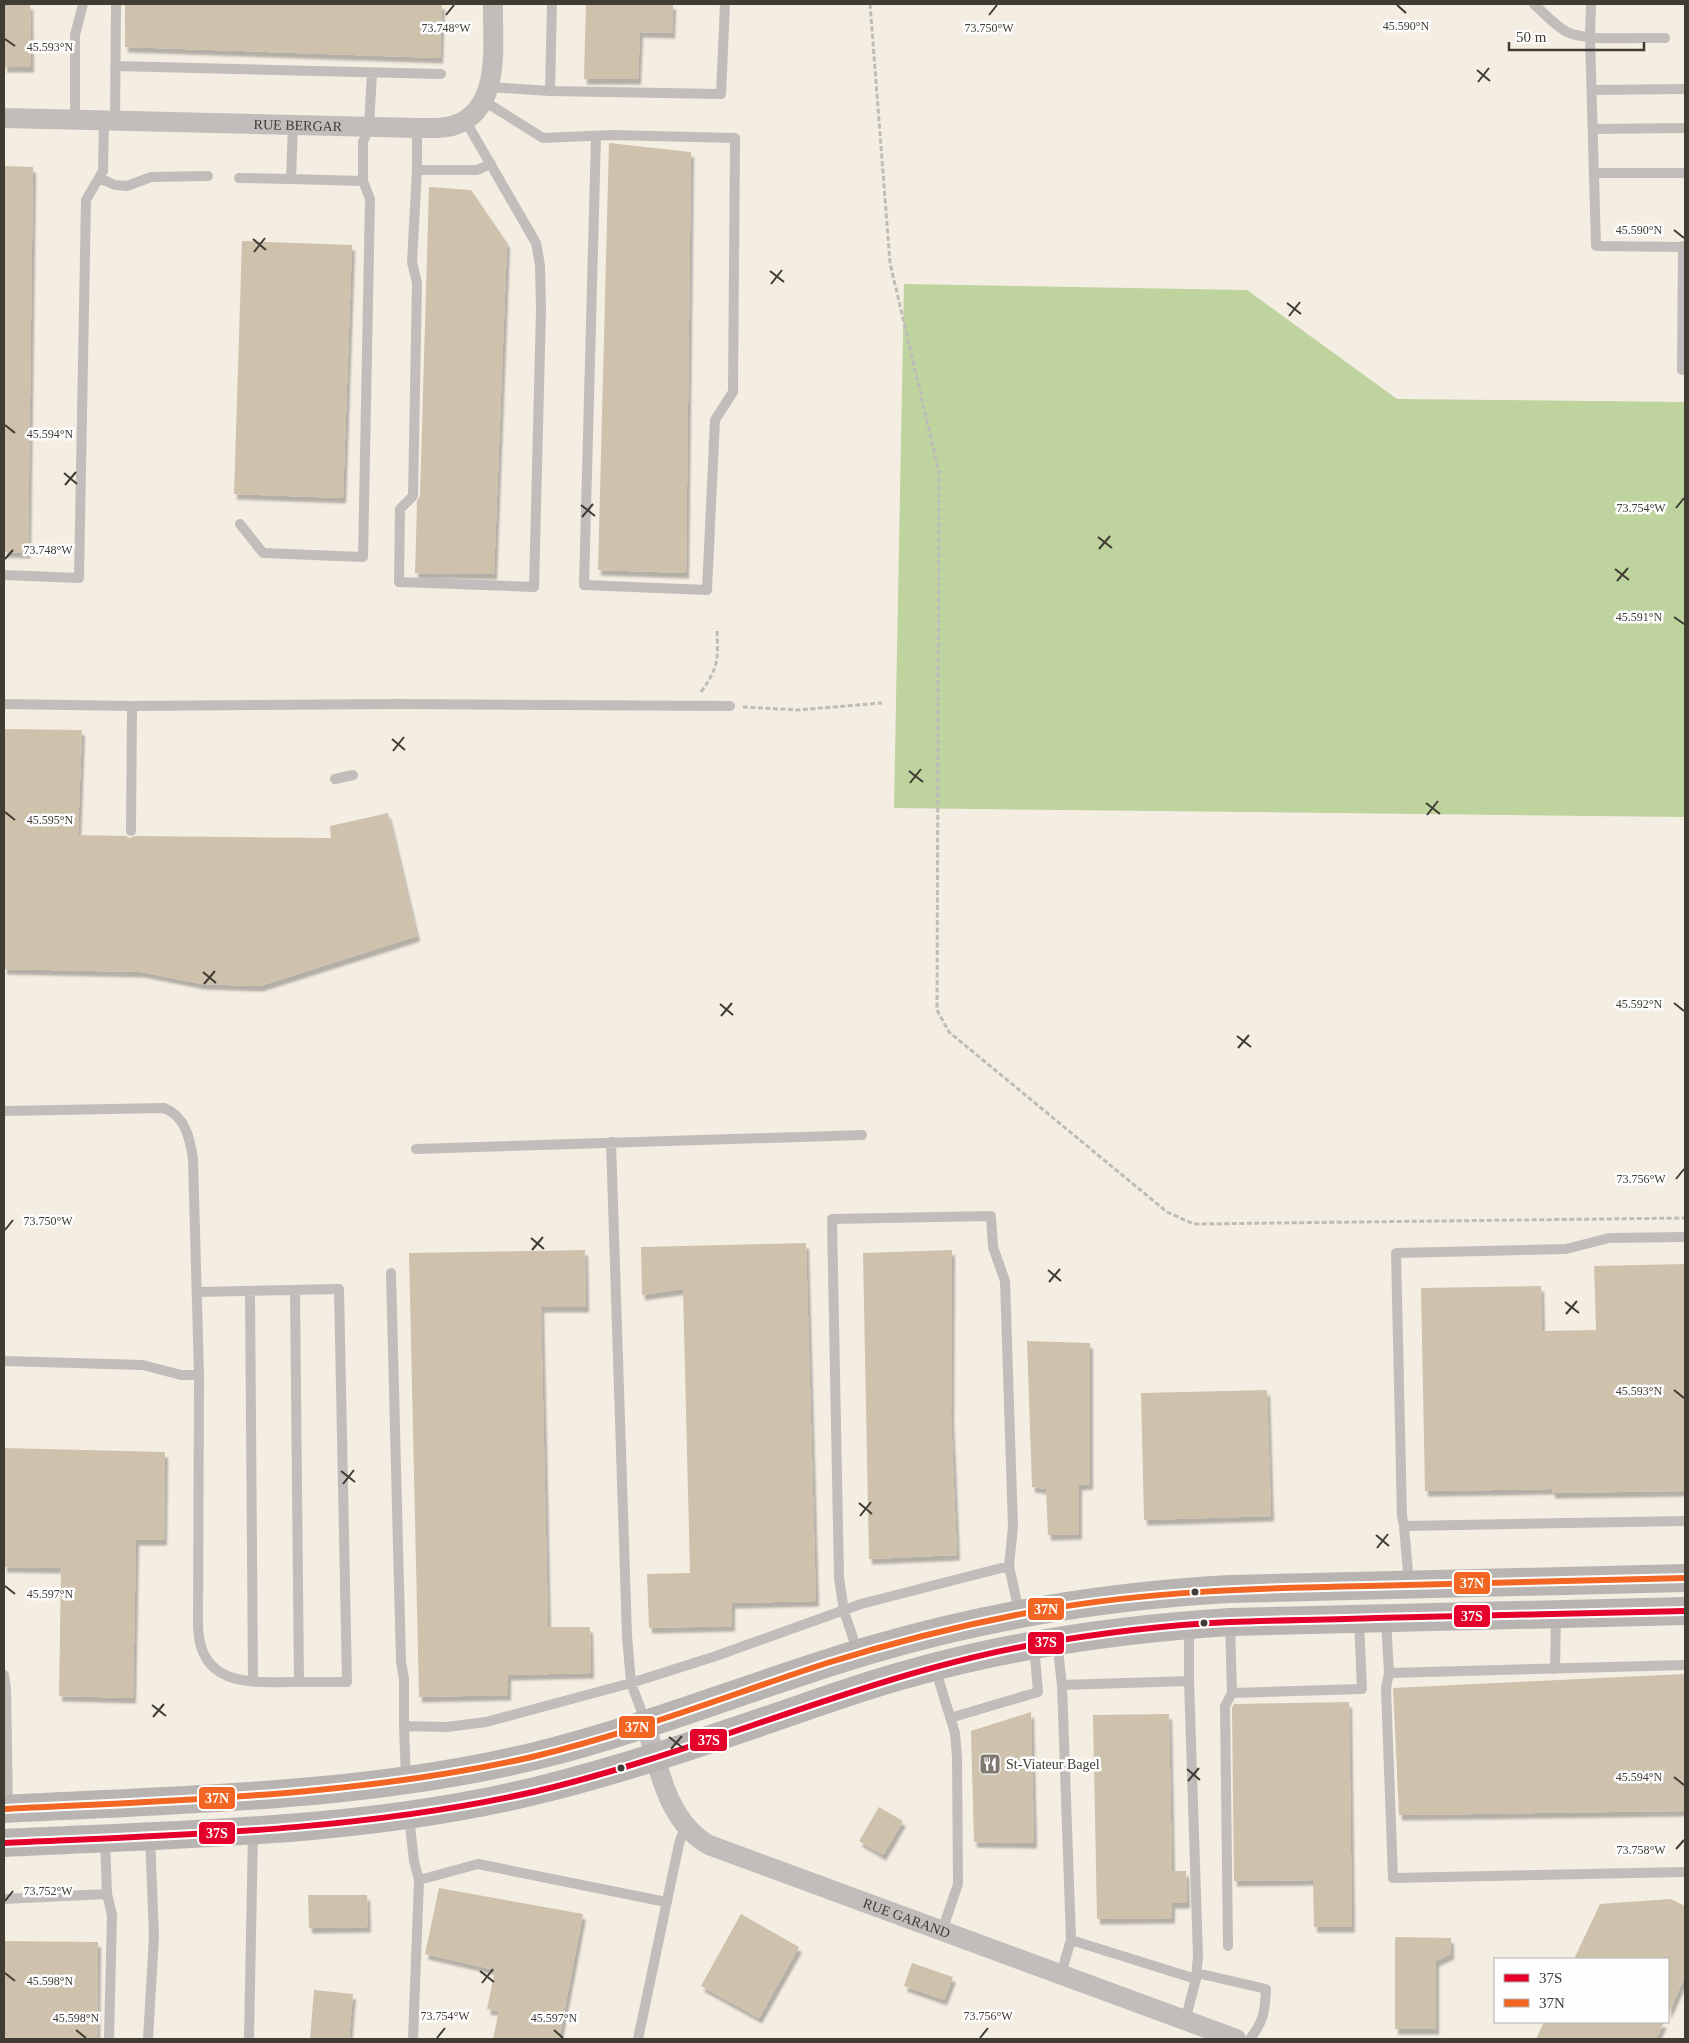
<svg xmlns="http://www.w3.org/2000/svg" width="1689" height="2043" viewBox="0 0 1689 2043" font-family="'Times New Roman',serif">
  <defs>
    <filter id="shadow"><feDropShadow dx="3" dy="5.5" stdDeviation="1" flood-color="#0004"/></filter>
  </defs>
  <rect width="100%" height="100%" fill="#f4ede2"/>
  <!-- forest -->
  <path fill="#bed39e" d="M904,284L1247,290L1397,399L1685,402V817L894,808Z"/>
  <!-- building -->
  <path fill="#cfc2ac" filter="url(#shadow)" d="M4,4H30L31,67H4Z
    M125,4H442L440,58L125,47Z
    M586,4H673L672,33L640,32L638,79H584Z
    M609,143L691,152L686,573L598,570Z
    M4,166L33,167L28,553L4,552Z
    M429,187L471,190L507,243L494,574L415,573L417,501L420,496Z
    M242,241L352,245L343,498L234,494Z
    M4,729L82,730L78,835L126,836L130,838L135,836L331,838L330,826L388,813L417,936L260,986L202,984L141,972L4,969Z
    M806,1243L816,1601L732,1603V1626L649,1628L647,1574L690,1573L683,1289L642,1295L641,1247Z
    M585,1250L586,1307H541L548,1627H590L591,1673L508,1675V1695L419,1697L409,1253Z
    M952,1250L951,1416L957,1555L869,1559L863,1253Z
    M1685,1264V1491L1552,1493V1489L1425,1491L1421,1288L1541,1286L1542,1331L1596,1330L1594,1266Z
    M1027,1341L1090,1343V1484L1079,1485V1534L1048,1535L1046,1489L1032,1487Z
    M1267,1390L1271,1516L1144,1520L1141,1393Z
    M4,1448L165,1452L164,1540H136L133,1698L59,1696L61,1568L4,1567Z
    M1685,1674V1811L1399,1815L1393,1688Z
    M1349,1702L1352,1927H1314L1313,1880L1234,1881L1232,1708L1234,1704Z
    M1031,1712L1034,1843L974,1842L971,1731Z
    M1169,1714L1172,1871H1186L1187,1903H1172V1918L1097,1919L1093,1715Z
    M879,1807L903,1821L883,1855L859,1841Z
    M439,1888L583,1914L559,2039H493L499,2011L487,2009L495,1970L425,1954Z
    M308,1895H367L368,1927L309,1928Z
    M1671,1899L1685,1906V1977L1668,2014V1959H1574L1600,1904Z
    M741,1914L799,1947L759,2018L701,1986Z
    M1395,1937L1451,1938V1954L1436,1961V2029H1395Z
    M4,1941L98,1942L97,2039H4Z
    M912,1963L953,1977L944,2000L904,1986Z
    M314,1990L353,1994L349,2039H310Z
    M1544,2022H1664L1656,2039H1536Z"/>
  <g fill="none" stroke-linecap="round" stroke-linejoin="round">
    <!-- path -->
    <path stroke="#bfbcb8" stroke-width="3" stroke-dasharray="5 2.5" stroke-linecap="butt" d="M870,4L890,263L939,472L937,1010L949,1032L1167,1212L1194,1224L1685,1218
      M701,692C719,667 718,659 717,630
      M743,707L797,710L882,703"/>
    <!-- lane -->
    <path stroke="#c2bdbb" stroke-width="10" d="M1534,4C1544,13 1554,25 1567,32C1588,42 1640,37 1665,38
      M1591,4L1590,37L1596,246L1685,247
      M115,66L441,74
      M489,87L550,91L552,4
      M1592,90L1685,89
      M550,91L721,94L725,4
      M484,101L543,138L611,135L735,138L733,392L715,420L707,590L584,585L596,136
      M75,120V35L83,4
      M115,121L116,4
      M293,125L291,179L363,181V142L369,127L372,73
      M417,128V170H477L491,164
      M1593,129L1685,128
      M417,170L412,262L417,283L413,496L400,509L399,582L534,587L541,311L540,265L536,243L465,120
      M1594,173H1685
      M99,178L115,185L127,186L151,177L208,176
      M239,178L291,179
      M1682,370L1683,246
      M240,524L263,553L363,557L370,199L363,181
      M4,575L79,578L86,200L103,171L104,120
      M4,704L132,706L131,831
      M132,706L398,704L730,706
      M335,779L353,775
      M4,1111L164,1108C185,1116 190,1138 193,1159L199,1375H181L143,1365L4,1361
      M611,1142L627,1636L631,1683L646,1723
      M416,1149L862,1135
      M391,1273L401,1662L404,1679V1726
      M295,1290L299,1682
      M250,1291L253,1682
      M197,1292L339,1289L347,1682C328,1682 309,1682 289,1682C246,1683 200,1684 198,1627L199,1375
      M1404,1526L1402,1516L1396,1253L1566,1249L1609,1238L1685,1237
      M1409,1584L1404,1526L1685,1521
      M1386,1619L1389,1673L1685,1665
      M1230,1623L1232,1693L1362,1689L1359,1620
      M1057,1641L1062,1685L1189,1681V1627
      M858,1653L844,1611L839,1578L832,1219L991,1216L993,1247L1005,1281L1013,1527L1009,1566
      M935,1668L955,1733L957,1757L958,1884L942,1931
      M1555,1669L1556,1615
      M1389,1673L1386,1688L1393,1878L1685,1872
      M4,1675L6,1689L8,1808
      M1062,1685L1071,1940
      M950,1718L1038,1692L1034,1645
      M406,1780L404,1726L447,1727L486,1722L631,1683L716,1656L861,1604L1009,1566L1019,1612
      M409,1816L414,1861L419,1880L478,1864L666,1902
      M107,1894L112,1915L109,2039
      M4,1899L107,1894L105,1838
      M1228,1946L1225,1706L1232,1693
      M1197,1973L1266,1989C1265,2011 1264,2021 1250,2039
      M1061,1974L1071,1940L1196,1979
      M1185,2021L1196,1979L1198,1956L1189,1681
      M148,2039L154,1936L150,1837
      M249,2039L253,1831
      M413,2039L419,1880
      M638,2039L679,1844L682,1835L688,1829"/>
    <!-- street -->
    <g stroke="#c2bdbb" stroke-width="20">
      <path id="s1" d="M4,118L417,128C429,128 441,129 452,126C503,111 492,44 493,4"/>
      <path id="s2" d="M646,1724C658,1766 667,1822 709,1845L1236,2039"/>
    </g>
    <!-- secondary -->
    <path stroke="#b8b4b1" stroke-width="28" d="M4,1809C183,1799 360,1798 535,1756C649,1728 758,1683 870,1650C988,1615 1107,1596 1229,1589L1685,1578
      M4,1843C182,1834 361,1833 535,1791C617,1771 697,1744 776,1717C820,1702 863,1686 908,1674C1013,1644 1121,1629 1230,1622L1685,1611"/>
    <!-- bus-1 casing -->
    <g stroke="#fefefe" stroke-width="10">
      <path id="bus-1" d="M4,1843C181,1835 359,1831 533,1792C700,1753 857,1678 1026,1646C1093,1634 1162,1625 1230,1622C1279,1620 1328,1620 1376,1618C1479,1616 1582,1613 1685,1611"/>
    </g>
    <!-- bus-2 casing -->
    <g stroke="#fefefe" stroke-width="10">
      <path id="bus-2" d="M4,1809C181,1800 359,1796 532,1757C633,1733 729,1695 827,1663C898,1641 970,1623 1043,1610C1151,1591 1259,1588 1368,1586C1473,1583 1579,1581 1685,1578"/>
    </g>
    <!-- bus-1 -->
    <use href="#bus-1" stroke="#e4002b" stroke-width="6"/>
    <!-- bus-2 -->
    <use href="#bus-2" stroke="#f26522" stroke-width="6"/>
  </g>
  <!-- ticks -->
  <path fill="none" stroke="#403b33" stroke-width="2" d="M1397,5L1406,13M446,15L454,5M989,15L997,5M5,39L15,46M1477,70L1490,81M1478,82L1489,68M1674,230L1684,238M253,239L266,250M254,252L265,238M770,271L784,282M771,284L782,270M1287,303L1301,314M1289,316L1300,302M5,425L15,433M64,473L77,484M65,485L76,472M581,505L595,516M1676,508L1684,498M582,517L593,504M1098,537L1112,548M1099,549L1110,536M5,559L13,550M1615,569L1629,580M1617,581L1628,568M1674,617L1684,624M392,739L405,750M393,751L404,737M909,771L923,782M910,783L921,769M1426,803L1440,814M5,812L15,820M1427,815L1438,801M203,972L216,983M204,984L215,971M1674,1003L1684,1011M720,1004L733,1015M721,1016L732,1003M1237,1036L1251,1047M1238,1048L1249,1035M1676,1179L1684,1169M5,1230L13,1220M531,1238L544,1249M532,1250L543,1237M1048,1270L1061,1281M1049,1282L1060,1269M1565,1302L1579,1313M1566,1314L1577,1301M1674,1390L1684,1398M341,1471L355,1482M343,1484L354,1470M859,1503L872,1514M860,1516L871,1502M1376,1535L1389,1546M1377,1548L1388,1534M5,1586L15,1594M152,1705L166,1716M153,1717L164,1704M669,1737L683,1748M671,1749L682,1736M1187,1769L1200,1780M1674,1777L1684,1785M1188,1781L1199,1768M1676,1849L1684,1840M5,1901L13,1891M480,1971L494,1982M5,1973L15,1981M482,1983L493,1969M76,2030L86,2038M554,2030L563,2038M437,2038L445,2028M980,2038L988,2028"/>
  <!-- icons -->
  <defs>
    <g id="restaurant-square" transform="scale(1.125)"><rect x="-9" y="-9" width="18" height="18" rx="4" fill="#7f7970" stroke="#fefefe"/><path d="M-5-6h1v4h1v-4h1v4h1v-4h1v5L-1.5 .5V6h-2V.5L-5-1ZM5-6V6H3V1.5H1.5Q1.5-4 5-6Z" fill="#fff"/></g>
  </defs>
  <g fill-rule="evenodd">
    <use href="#restaurant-square" x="990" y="1764"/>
  </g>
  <!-- markers -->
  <g fill="#403b33" stroke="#fefefe" stroke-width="2">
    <circle cx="1195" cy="1592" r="4.5"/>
    <circle cx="1204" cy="1623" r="4.5"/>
    <circle cx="621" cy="1768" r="4.5"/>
  </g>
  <g text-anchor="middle" stroke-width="5" stroke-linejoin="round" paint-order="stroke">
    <!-- street labels -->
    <g font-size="14" fill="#403b33" stroke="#fefefe">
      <text dy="5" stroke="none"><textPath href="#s1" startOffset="294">RUE BERGAR</textPath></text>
      <text dy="5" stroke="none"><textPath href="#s2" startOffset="351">RUE GARAND</textPath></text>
    </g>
    <!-- poi labels -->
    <g font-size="14" fill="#403b33" stroke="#fefefe" text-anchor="start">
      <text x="1006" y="1769">St-Viateur Bagel</text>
    </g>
  </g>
  <g font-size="12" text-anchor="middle" fill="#403b33" stroke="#fefefe" stroke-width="5" stroke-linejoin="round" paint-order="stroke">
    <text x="1406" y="30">45.590°N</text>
    <text x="446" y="32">73.748°W</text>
    <text x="989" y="32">73.750°W</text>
    <text x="50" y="51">45.593°N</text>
    <text x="1639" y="234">45.590°N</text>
    <text x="50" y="438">45.594°N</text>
    <text x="1641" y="512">73.754°W</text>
    <text x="48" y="554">73.748°W</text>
    <text x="1639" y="621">45.591°N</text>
    <text x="50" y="824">45.595°N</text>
    <text x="1639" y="1008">45.592°N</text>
    <text x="1641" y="1183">73.756°W</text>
    <text x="48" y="1225">73.750°W</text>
    <text x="1639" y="1395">45.593°N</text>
    <text x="50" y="1598">45.597°N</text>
    <text x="1639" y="1781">45.594°N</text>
    <text x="1641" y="1854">73.758°W</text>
    <text x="48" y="1895">73.752°W</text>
    <text x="50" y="1985">45.598°N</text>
    <text x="445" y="2020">73.754°W</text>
    <text x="988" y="2020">73.756°W</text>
    <text x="76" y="2022">45.598°N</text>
    <text x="554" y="2022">45.597°N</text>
  </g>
  <g stroke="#fefefe" stroke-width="2">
    <rect x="1453" y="1571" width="38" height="24" rx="5" fill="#f26522"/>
    <rect x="1027" y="1597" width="38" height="24" rx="5" fill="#f26522"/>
    <rect x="1453" y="1604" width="38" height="24" rx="5" fill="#e4002b"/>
    <rect x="1027" y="1631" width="38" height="24" rx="5" fill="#e4002b"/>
    <rect x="618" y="1715" width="38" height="24" rx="5" fill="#f26522"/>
    <rect x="689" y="1728" width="39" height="24" rx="5" fill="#e4002b"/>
    <rect x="198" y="1786" width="38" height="24" rx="5" fill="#f26522"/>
    <rect x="198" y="1821" width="38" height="24" rx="5" fill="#e4002b"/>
  </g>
  <g font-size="14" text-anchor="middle" font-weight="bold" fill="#fff">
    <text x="1472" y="1588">37N</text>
    <text x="1046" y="1614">37N</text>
    <text x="1472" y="1621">37S</text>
    <text x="1046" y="1647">37S</text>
    <text x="637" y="1732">37N</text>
    <text x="709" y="1745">37S</text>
    <text x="217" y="1803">37N</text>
    <text x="217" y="1838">37S</text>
  </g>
  <!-- border -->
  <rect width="1689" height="2043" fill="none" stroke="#403b33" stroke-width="10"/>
  <!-- legend -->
  <rect x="1494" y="1958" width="175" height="65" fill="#fefefe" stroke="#b2b0ad"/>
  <rect x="1504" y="1974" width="25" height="8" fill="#e4002b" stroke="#b2b0ad"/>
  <text x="1539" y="1983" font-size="15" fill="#403b33">37S</text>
  <rect x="1504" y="1999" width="25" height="8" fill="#f26522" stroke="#b2b0ad"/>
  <text x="1539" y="2008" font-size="15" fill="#403b33">37N</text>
  <!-- scale -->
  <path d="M1509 42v8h135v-8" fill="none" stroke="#403b33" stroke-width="2.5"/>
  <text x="1516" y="42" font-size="15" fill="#403b33" stroke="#fefefe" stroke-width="4" paint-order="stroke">50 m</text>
</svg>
